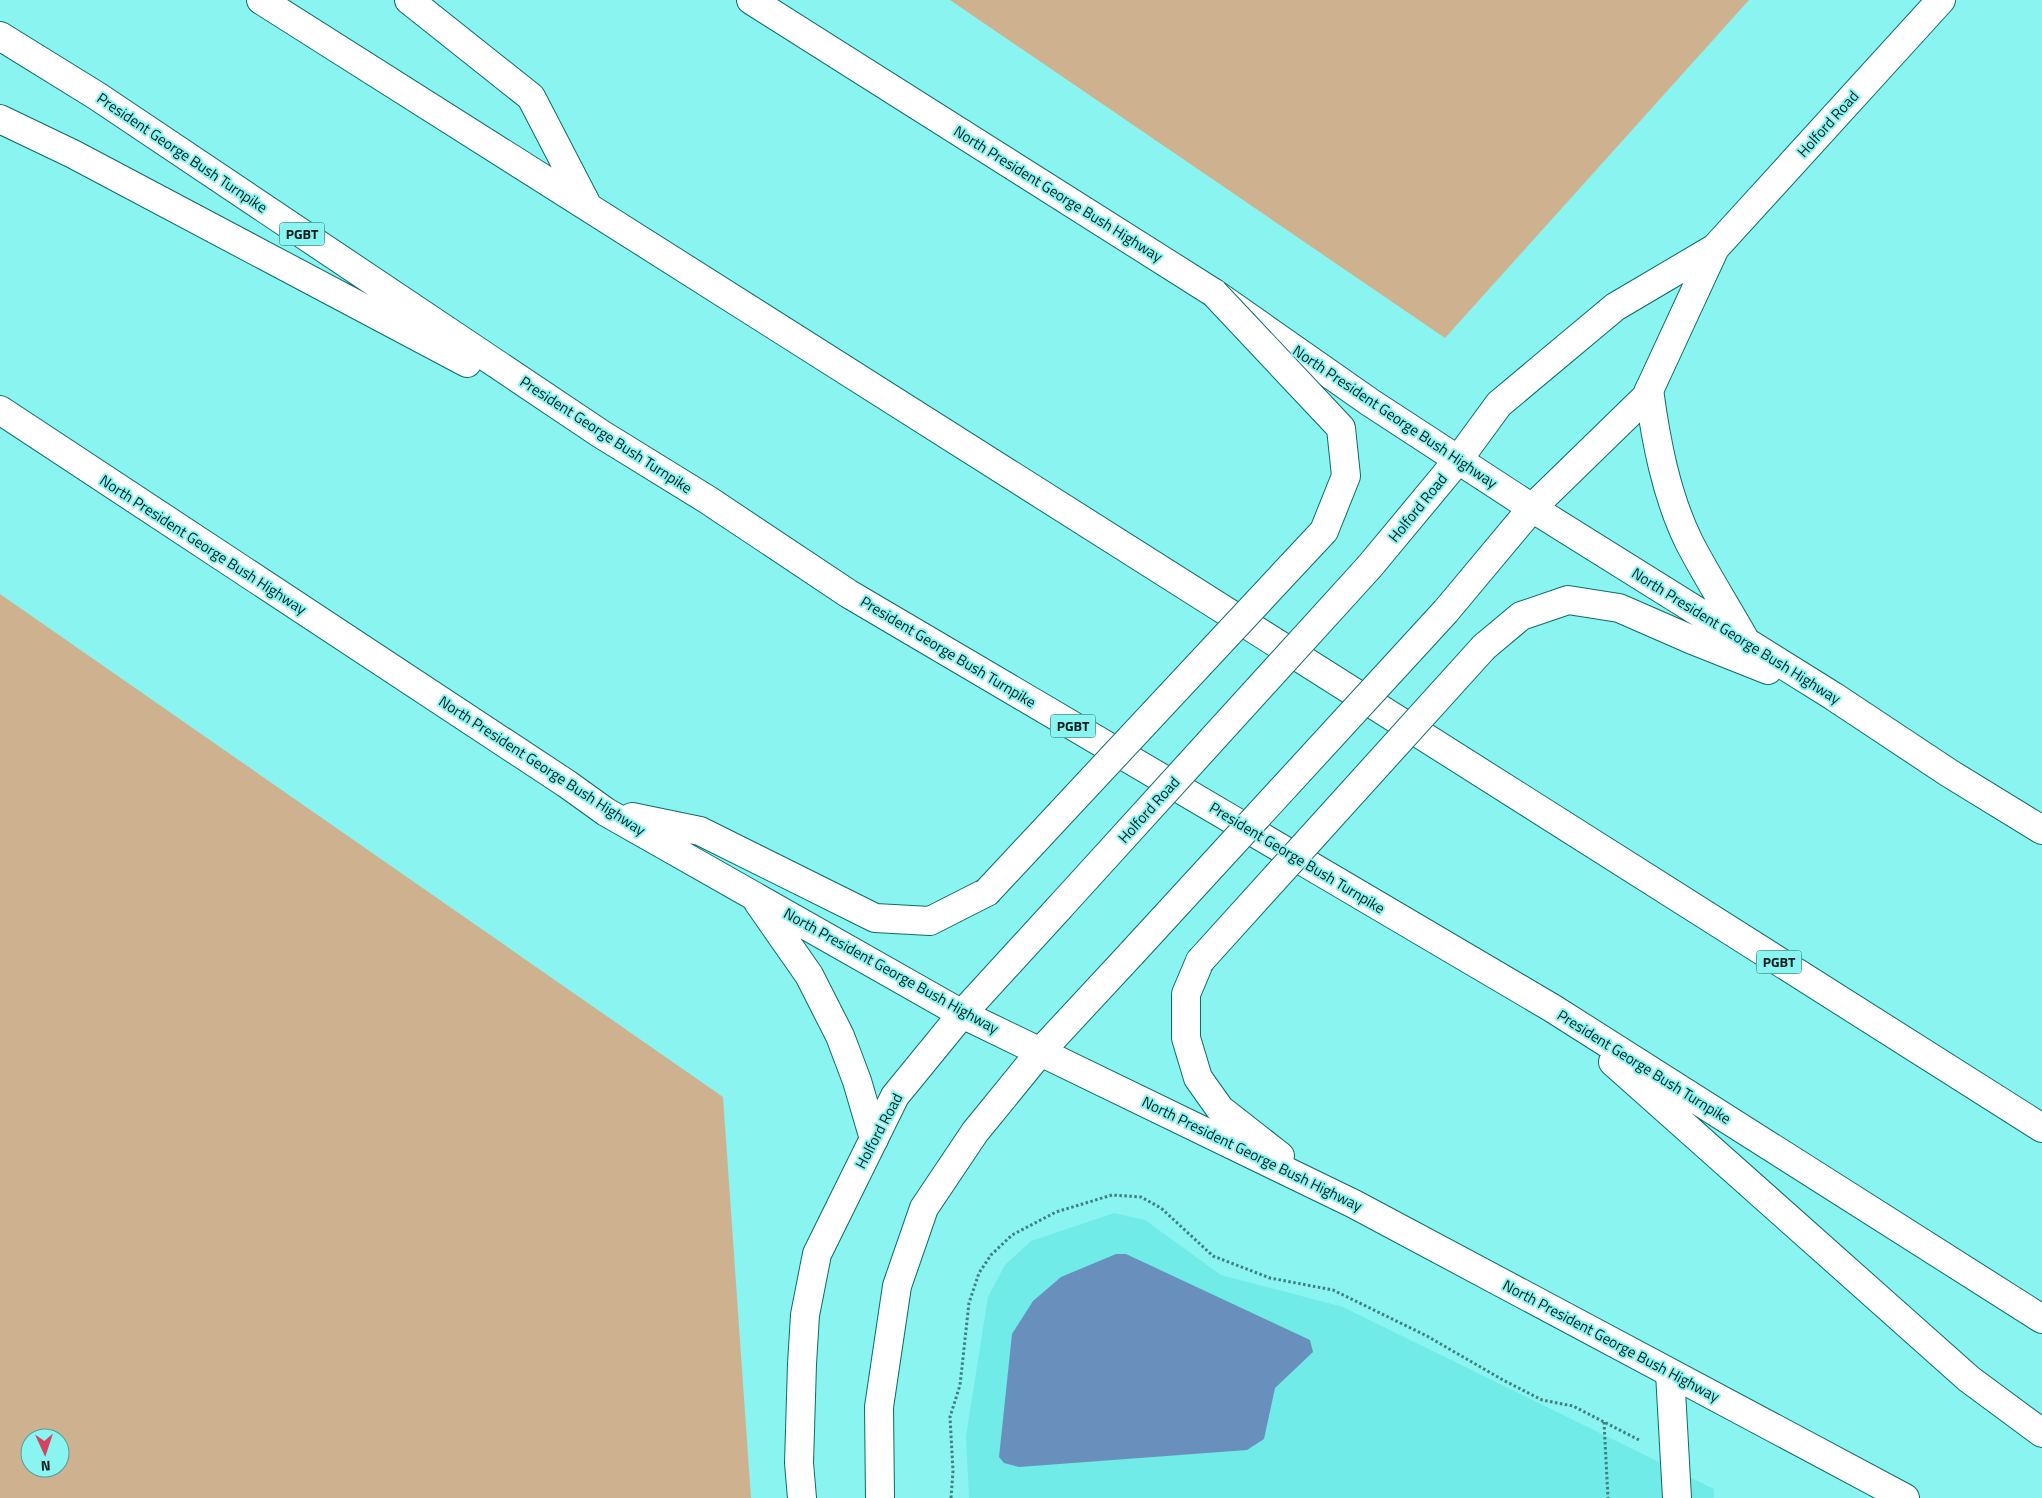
<svg xmlns="http://www.w3.org/2000/svg" width="2042" height="1498" viewBox="0 0 2042 1498" font-family="'Titillium Web',sans-serif">
  <rect width="100%" height="100%" fill="#8af4f1"/>
  <!-- built -->
  <path fill="#71ebe8" d="M1114,1213L1145,1220L1221,1275L1343,1307L1714,1489V1498H969L966,1436L988,1297L1005,1265L1031,1241Z"/>
  <!-- green -->
  <path fill="#ceb290" fill-rule="evenodd" d="M950,0H1749L1445,338Z
    M0,594L723,1097L751,1498H0ZM30,1438H60V1468H30Z"/>
  <!-- water -->
  <path fill="#6990bd" d="M1116,1254H1126L1310,1340L1313,1352L1275,1388L1264,1439L1247,1450L1019,1467L1004,1463L999,1457L1012,1334L1033,1301L1061,1277Z"/>
  <g fill="none" stroke-linecap="round" stroke-linejoin="round">
    <!-- minor casing -->
    <g stroke="#0d6c6a" stroke-width="30">
      <path id="minor" d="M1370,566L1458,460L1499,404L1615,307L1715,248L1941,0
        M1446,611L1532,508L1646,397L1715,248
        M1670,1373L1677,1498
        M802,1498L799,1463L802,1364L805,1315L817,1254L895,1096L962,1014L1059,908
        M880,1498L879,1407L897,1286L924,1208L975,1132L1041,1051L1132,953"/>
    </g>
    <!-- major casing -->
    <g stroke="#0d6c6a" stroke-width="30">
      <path id="major" d="M751,0L1214,293L1371,403L1532,508L1833,696L1949,773L2042,830
        M1649,390C1656,441 1666,495 1689,542C1706,575 1726,606 1744,638
        M0,410L567,784L606,812L962,1014L1354,1204L1905,1498
        M1484,647L1521,616L1568,600L1619,608L1690,639L1768,670
        M632,817L700,831L875,918L930,921L987,892
        M758,902L809,975L840,1036L857,1081L874,1139
        M1200,961L1186,994V1038L1198,1078L1220,1109L1280,1156"/>
    </g>
    <!-- highway casing -->
    <g stroke="#0d6c6a" stroke-width="30">
      <path id="highway" d="M261,0L2042,1128
        M409,0L531,97L587,205
        M0,36L97,96L601,434L708,500L849,594L1552,1008L2042,1319
        M0,119L73,154L467,363
        M1613,1062L1969,1379L2042,1433"/>
    </g>
    <!-- path -->
    <path stroke="#3f7f7e" stroke-width="3" stroke-dasharray="2.5 2.5" stroke-linecap="butt" d="M1604,1422L1608,1498
      M951,1498L953,1471L950,1417L960,1385L969,1303L979,1273L991,1255L1012,1235L1056,1212L1112,1195L1141,1197L1161,1208L1213,1256L1270,1278L1333,1290L1427,1336L1503,1380L1542,1400L1573,1406L1641,1441"/>
    <!-- minor -->
    <use href="#minor" stroke="#fff" stroke-width="28"/>
    <!-- major -->
    <use href="#major" stroke="#fff" stroke-width="28"/>
    <!-- highway -->
    <use href="#highway" stroke="#fff" stroke-width="28"/>
    <!-- minor-bridge casing -->
    <g stroke="#0d6c6a" stroke-width="30" stroke-linecap="butt">
      <path id="minor-bridge" d="M1059,908L1370,566
        M1132,953L1446,611"/>
    </g>
    <!-- major-bridge casing -->
    <g stroke="#0d6c6a" stroke-width="30" stroke-linecap="butt">
      <path id="major-bridge" d="M987,892L1324,531L1346,476L1341,428L1214,293
        M1200,961L1484,647"/>
    </g>
    <!-- minor-bridge -->
    <use href="#minor-bridge" stroke="#fff" stroke-width="28"/>
    <!-- major-bridge -->
    <use href="#major-bridge" stroke="#fff" stroke-width="28"/>
  </g>
  <g text-anchor="middle" stroke-width="4" stroke-linejoin="round" paint-order="stroke">
    <!-- shield labels -->
    <g fill="#8af4f1" stroke="#295e5d" stroke-width="1">
      <rect x="279.5" y="222.5" width="45" height="23" rx="4"/>
      <rect x="1050.5" y="714.5" width="45" height="23" rx="4"/>
      <rect x="1756.5" y="950.5" width="45" height="23" rx="4"/>
    </g>
    <g font-size="14" font-weight="bold" fill="#001d1d">
      <text x="302" y="239">PGBT</text>
      <text x="1073" y="731">PGBT</text>
      <text x="1779" y="967">PGBT</text>
    </g>
    <!-- street labels -->
    <g font-size="15" fill="#001d1d" stroke="#8af4f1">
      <text transform="translate(1828 124) rotate(-48)" y="5">Holford Road</text>
      <text transform="translate(182 153) rotate(34)" y="5">President George Bush Turnpike</text>
      <text transform="translate(1058 194) rotate(32)" y="5">North President George Bush Highway</text>
      <text transform="translate(1395 417) rotate(34)" y="5">North President George Bush Highway</text>
      <text transform="translate(606 435) rotate(33)" y="5">President George Bush Turnpike</text>
      <text transform="translate(1418 508) rotate(-51)" y="5">Holford Road</text>
      <text transform="translate(203 545) rotate(33)" y="5">North President George Bush Highway</text>
      <text transform="translate(1736 636) rotate(32)" y="5">North President George Bush Highway</text>
      <text transform="translate(948 652) rotate(31)" y="5">President George Bush Turnpike</text>
      <text transform="translate(542 766) rotate(33)" y="5">North President George Bush Highway</text>
      <text transform="translate(1149 810) rotate(-48)" y="5">Holford Road</text>
      <text transform="translate(1297 858) rotate(31)" y="5">President George Bush Turnpike</text>
      <text transform="translate(891 971) rotate(29)" y="5">North President George Bush Highway</text>
      <text transform="translate(1644 1067) rotate(32)" y="5">President George Bush Turnpike</text>
      <text transform="translate(879 1131) rotate(-62)" y="5">Holford Road</text>
      <text transform="translate(1252 1154) rotate(26)" y="5">North President George Bush Highway</text>
      <text transform="translate(1611 1341) rotate(28)" y="5">North President George Bush Highway</text>
    </g>
  </g>
  <!-- north arrow -->
  <g transform="translate(45 1453) rotate(177)"><circle r="24" fill="#8af4f1" stroke="#539e9c"/>
  <path d="M0-4L9 19L0 12L-9 19Z" fill="#d44461"/>
  <text y="-8" font-size="14" font-weight="bold" text-anchor="middle" fill="#001d1d">N</text>
  </g>
</svg>
